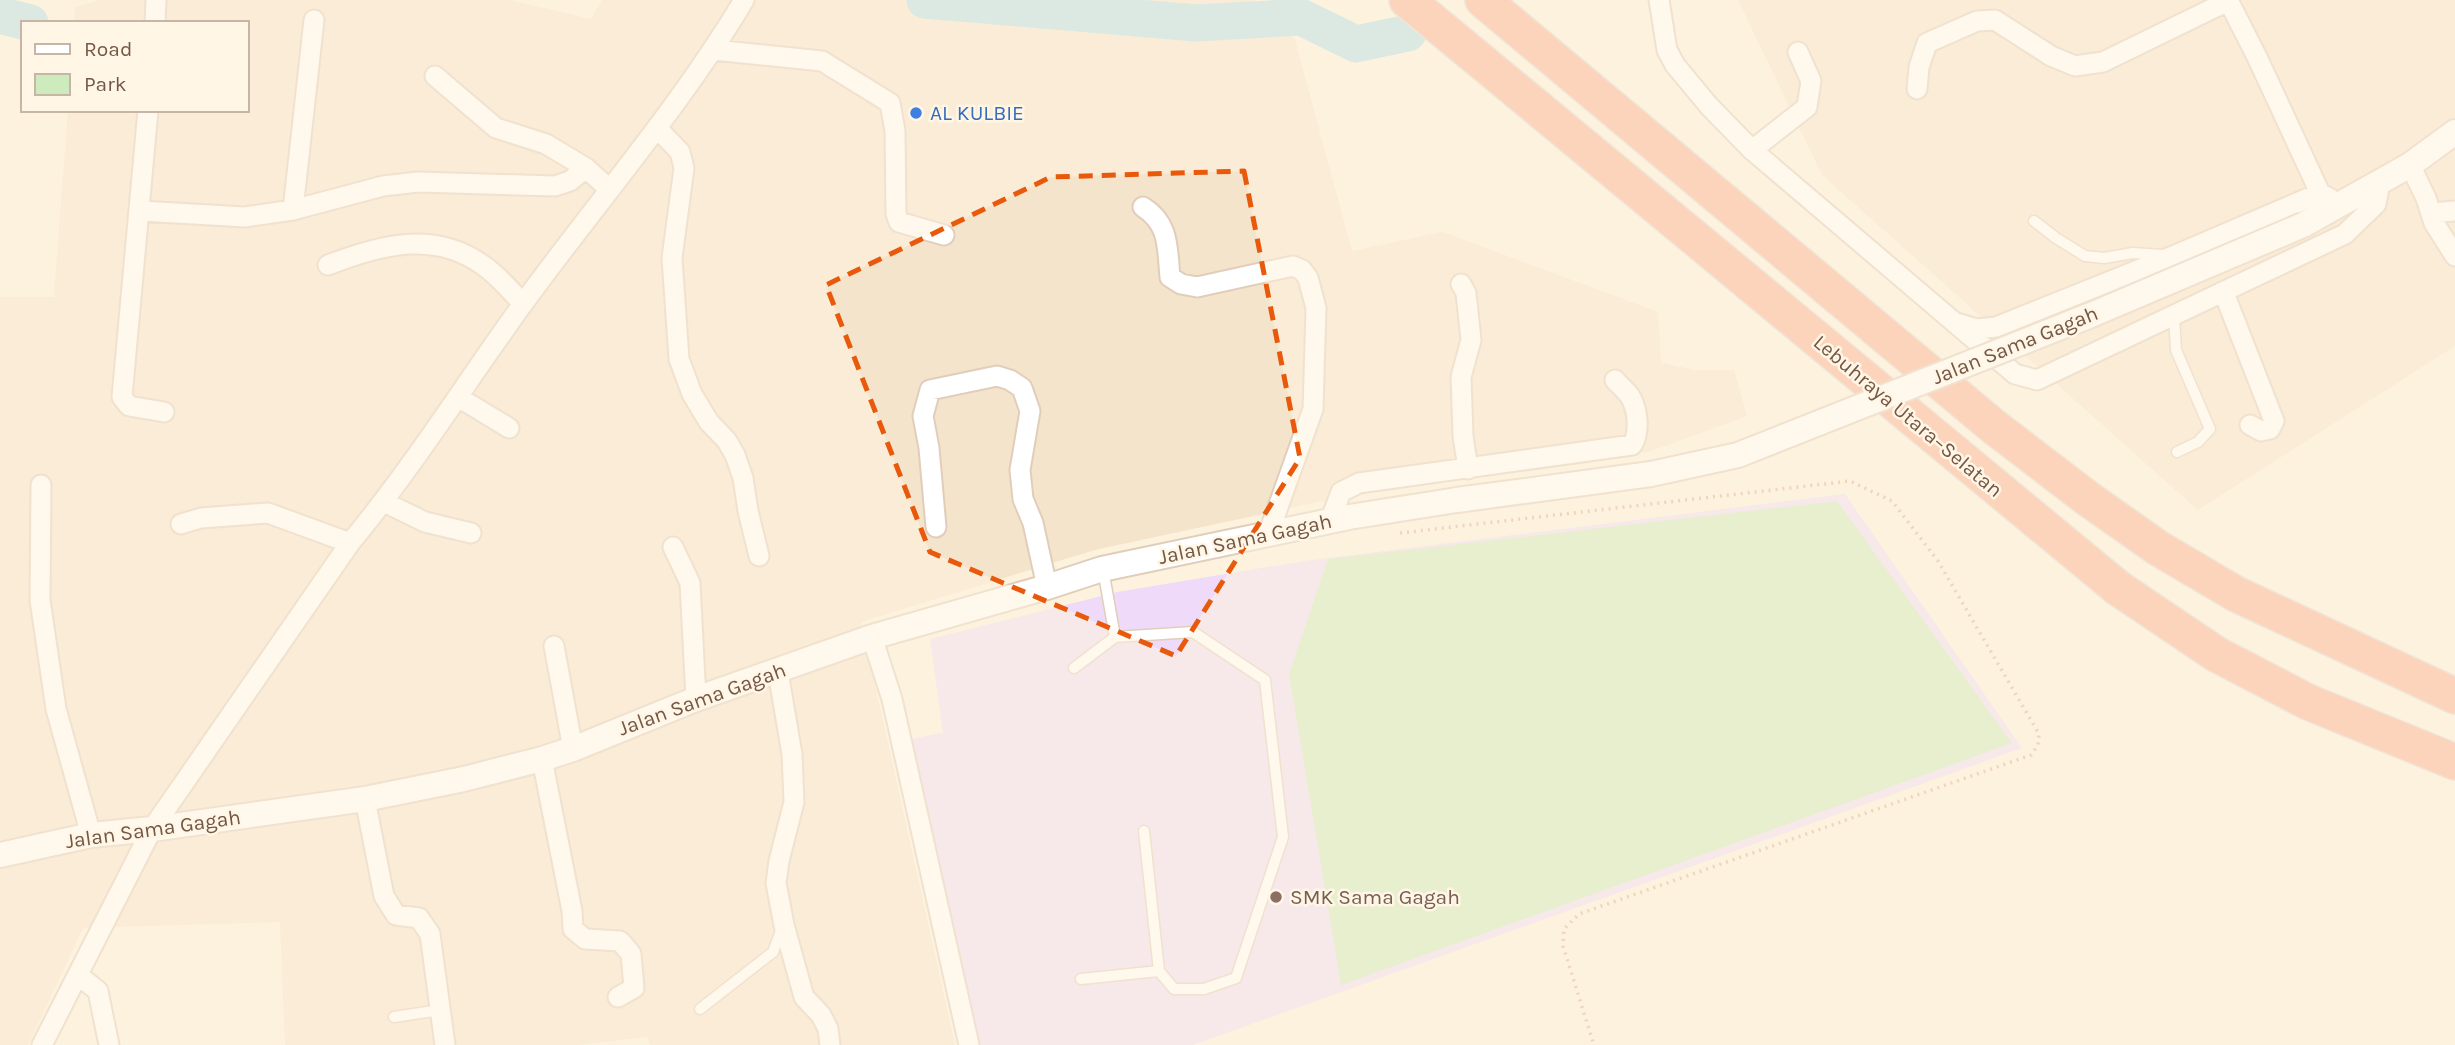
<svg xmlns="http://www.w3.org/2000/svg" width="2455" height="1045" viewBox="0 0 2455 1045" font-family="Karla,sans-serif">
  <rect width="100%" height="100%" fill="#fdf2de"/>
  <!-- residential -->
  <path fill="#f5e4cc" d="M100,0H510L591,19L602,0H1254L1295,40L1352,251L1443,232L1658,312L1661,363L1695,370H1734L1747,416L1651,451L1369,491L1095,550L861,622L955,1045H650L647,1037L578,1045H285L280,922L83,928L28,1045H0V297H54L68,110H247V23H74L75,7Z
    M1738,0H2455V346L2198,510L1822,175Z"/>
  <!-- education -->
  <path fill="#efdbf9" d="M1845,494L2022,748L1193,1045H980L909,739L943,733L930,639L1117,592L1304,561Z"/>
  <!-- green -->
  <path fill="#ceebbd" d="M1837,501L2012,743L1341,985L1289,674L1328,559Z"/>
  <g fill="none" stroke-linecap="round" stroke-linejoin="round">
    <!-- river -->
    <path stroke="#b2dde7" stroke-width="37" d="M925,0L1196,23L1301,17L1356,44L1408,33
      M0,15L30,23"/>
    <!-- service casing -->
    <g stroke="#e1ceba" stroke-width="13">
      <path id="service" d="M2034,221L2056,238L2085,256L2104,258L2133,253L2162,255
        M2174,316L2176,350L2210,429L2198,442L2177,452
        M1074,668L1115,637
        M1144,831L1159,971
        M1081,979L1159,971L1174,989H1204L1236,978L1283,837L1265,680L1193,632L1115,637L1103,569
        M700,1009L773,952L782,928
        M394,1017L440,1010"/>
    </g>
    <!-- minor casing -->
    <g stroke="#e1ceba" stroke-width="23">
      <path id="minor" d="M1659,0L1667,50L1675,65L1709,106L1752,150L2015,374L2037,380L2345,234L2376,204L2380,183
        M2228,0L2257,57L2320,193L2331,199
        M155,23L156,0
        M714,50L822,61L890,103L895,131L896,214L899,222L944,235
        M435,76L496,128L546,144L586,168L609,189
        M1917,89L1919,67L1927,43L1977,21L1995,20L2051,56L2075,66L2103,62L2228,1
        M148,110L122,397L129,406L164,412
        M657,128L680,152L684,168L672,258L679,359L692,394L709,422L727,441L735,455L743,478L748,511L759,556
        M1752,150L1807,107L1811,81L1798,52
        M2410,165L2426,198L2434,223L2455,256
        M1143,207C1170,224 1167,248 1170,277L1181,284L1197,287L1293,266L1302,270L1308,278L1316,308L1313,409L1268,535
        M293,210L314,20
        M141,211L245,217L293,210L383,186L418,182L555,186L570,181L586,168
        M2431,213L2455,211
        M328,265C382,244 438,229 488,269C501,279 512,292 523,304
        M1461,284L1466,293L1471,340L1461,377L1463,436L1468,469
        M2224,293L2274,421L2270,429L2261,431L2250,425
        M1957,323L1977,329L1996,327L2173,256L2320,193
        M458,397L509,428
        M41,485L40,600L56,709L91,835
        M384,502L425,522L471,533
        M1330,521L1341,492L1359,483L1632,445C1640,433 1638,411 1631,398C1628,392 1620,386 1615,380
        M181,524L201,518L268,513L350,543
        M936,527L929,448L923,416L930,390L997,376L1010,380L1022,388L1030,411L1020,470L1023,499L1033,523L1047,587
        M673,547L690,583L696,699
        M872,637L892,699L969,1045
        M554,646L573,749
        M778,672L792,754L794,802L779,861L776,883L784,925L804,997L821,1015L828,1029L830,1045
        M542,759L572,911L573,929L585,939L620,941L631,954L634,988L618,997
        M365,799L384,896L396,915L419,918L430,934L445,1045
        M78,975L98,991L109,1045
        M42,1045L152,829L350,543C414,466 466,382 525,301C598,201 680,107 744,0"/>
    </g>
    <!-- tertiary casing -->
    <g stroke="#e1ceba" stroke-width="28">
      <path id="tertiary" d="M2303,225L2410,165L2455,132
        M0,855L91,835L152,829L365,799L464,779L542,759L573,749L696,699L872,637L1047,587L1102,569L1349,517L1457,500"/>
    </g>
    <!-- motorway casing -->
    <g stroke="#ded7d3" stroke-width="38">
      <path id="motorway" d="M1407,0L2118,588L2216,654L2308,702L2455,762
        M1483,0L1993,426L2087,498L2158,548L2236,594L2455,696"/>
    </g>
    <!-- path -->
    <path stroke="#d8b398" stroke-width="3.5" stroke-dasharray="2 5" stroke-linecap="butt" d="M1400,533L1850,481L1892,501L1938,561L2039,734L2038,745L2031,755L1579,914L1564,929L1563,946L1594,1045"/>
    <!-- service -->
    <use href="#service" stroke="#fff" stroke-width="10"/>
    <!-- minor -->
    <use href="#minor" stroke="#fff" stroke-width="19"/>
    <!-- tertiary -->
    <use href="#tertiary" stroke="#fff" stroke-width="24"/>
    <!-- motorway -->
    <use href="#motorway" stroke="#fbb091" stroke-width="35"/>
    <!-- tertiary-bridge casing -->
    <g stroke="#e1ceba" stroke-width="28" stroke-linecap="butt">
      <path id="tertiary-bridge" d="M1457,500L1651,474L1738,455L2091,315L2303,225"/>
    </g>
    <!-- tertiary-bridge -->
    <use href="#tertiary-bridge" stroke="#fff" stroke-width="24"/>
  </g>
  <!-- marked area -->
  <path d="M0 0H2455V1045H0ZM1244,171L1300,458L1176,656L930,552L826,285L1051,177Z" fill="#fdf2de" fill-opacity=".55" fill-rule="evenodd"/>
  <path fill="none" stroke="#e8590c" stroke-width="5" stroke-dasharray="14 9" stroke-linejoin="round" d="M1244,171L1300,458L1176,656L930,552L826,285L1051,177Z"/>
  <!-- markers -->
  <circle fill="#3f7fe0" stroke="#fff6e5" stroke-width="2.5" cx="916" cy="113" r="7"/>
  <circle fill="#8d6e63" stroke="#fff6e5" stroke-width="2.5" cx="1276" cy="897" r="7"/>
  <g text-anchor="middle" stroke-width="5" stroke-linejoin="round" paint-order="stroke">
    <!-- shop labels -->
    <g font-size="21" fill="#366cbe" stroke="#fff6e5" text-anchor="start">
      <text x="930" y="120">AL KULBIE</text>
    </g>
    <!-- street labels -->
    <g font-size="21" fill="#745746" stroke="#fff6e5">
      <text transform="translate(2015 345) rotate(-22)" y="7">Jalan Sama Gagah</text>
      <text transform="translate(1908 416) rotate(40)" y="7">Lebuhraya Utara–Selatan</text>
      <text transform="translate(1245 539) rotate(-12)" y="7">Jalan Sama Gagah</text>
      <text transform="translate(702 699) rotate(-20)" y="7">Jalan Sama Gagah</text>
      <text transform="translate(153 829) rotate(-8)" y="7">Jalan Sama Gagah</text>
    </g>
    <!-- education labels -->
    <g font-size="21" fill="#785e54" stroke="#fff6e5" text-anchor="start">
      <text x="1290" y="904">SMK Sama Gagah</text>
    </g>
  </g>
  <!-- legend -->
  <rect x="21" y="21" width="228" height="91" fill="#fff6e5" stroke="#c7b6a5" stroke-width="2"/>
  <rect x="35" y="44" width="35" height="10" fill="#ffffff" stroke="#c7b6a5" stroke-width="2"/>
  <text x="84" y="56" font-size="21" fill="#745746">Road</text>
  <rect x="35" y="74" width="35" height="21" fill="#ceebbd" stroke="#c7b6a5" stroke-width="2"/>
  <text x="84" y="91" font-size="21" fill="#745746">Park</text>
</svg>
